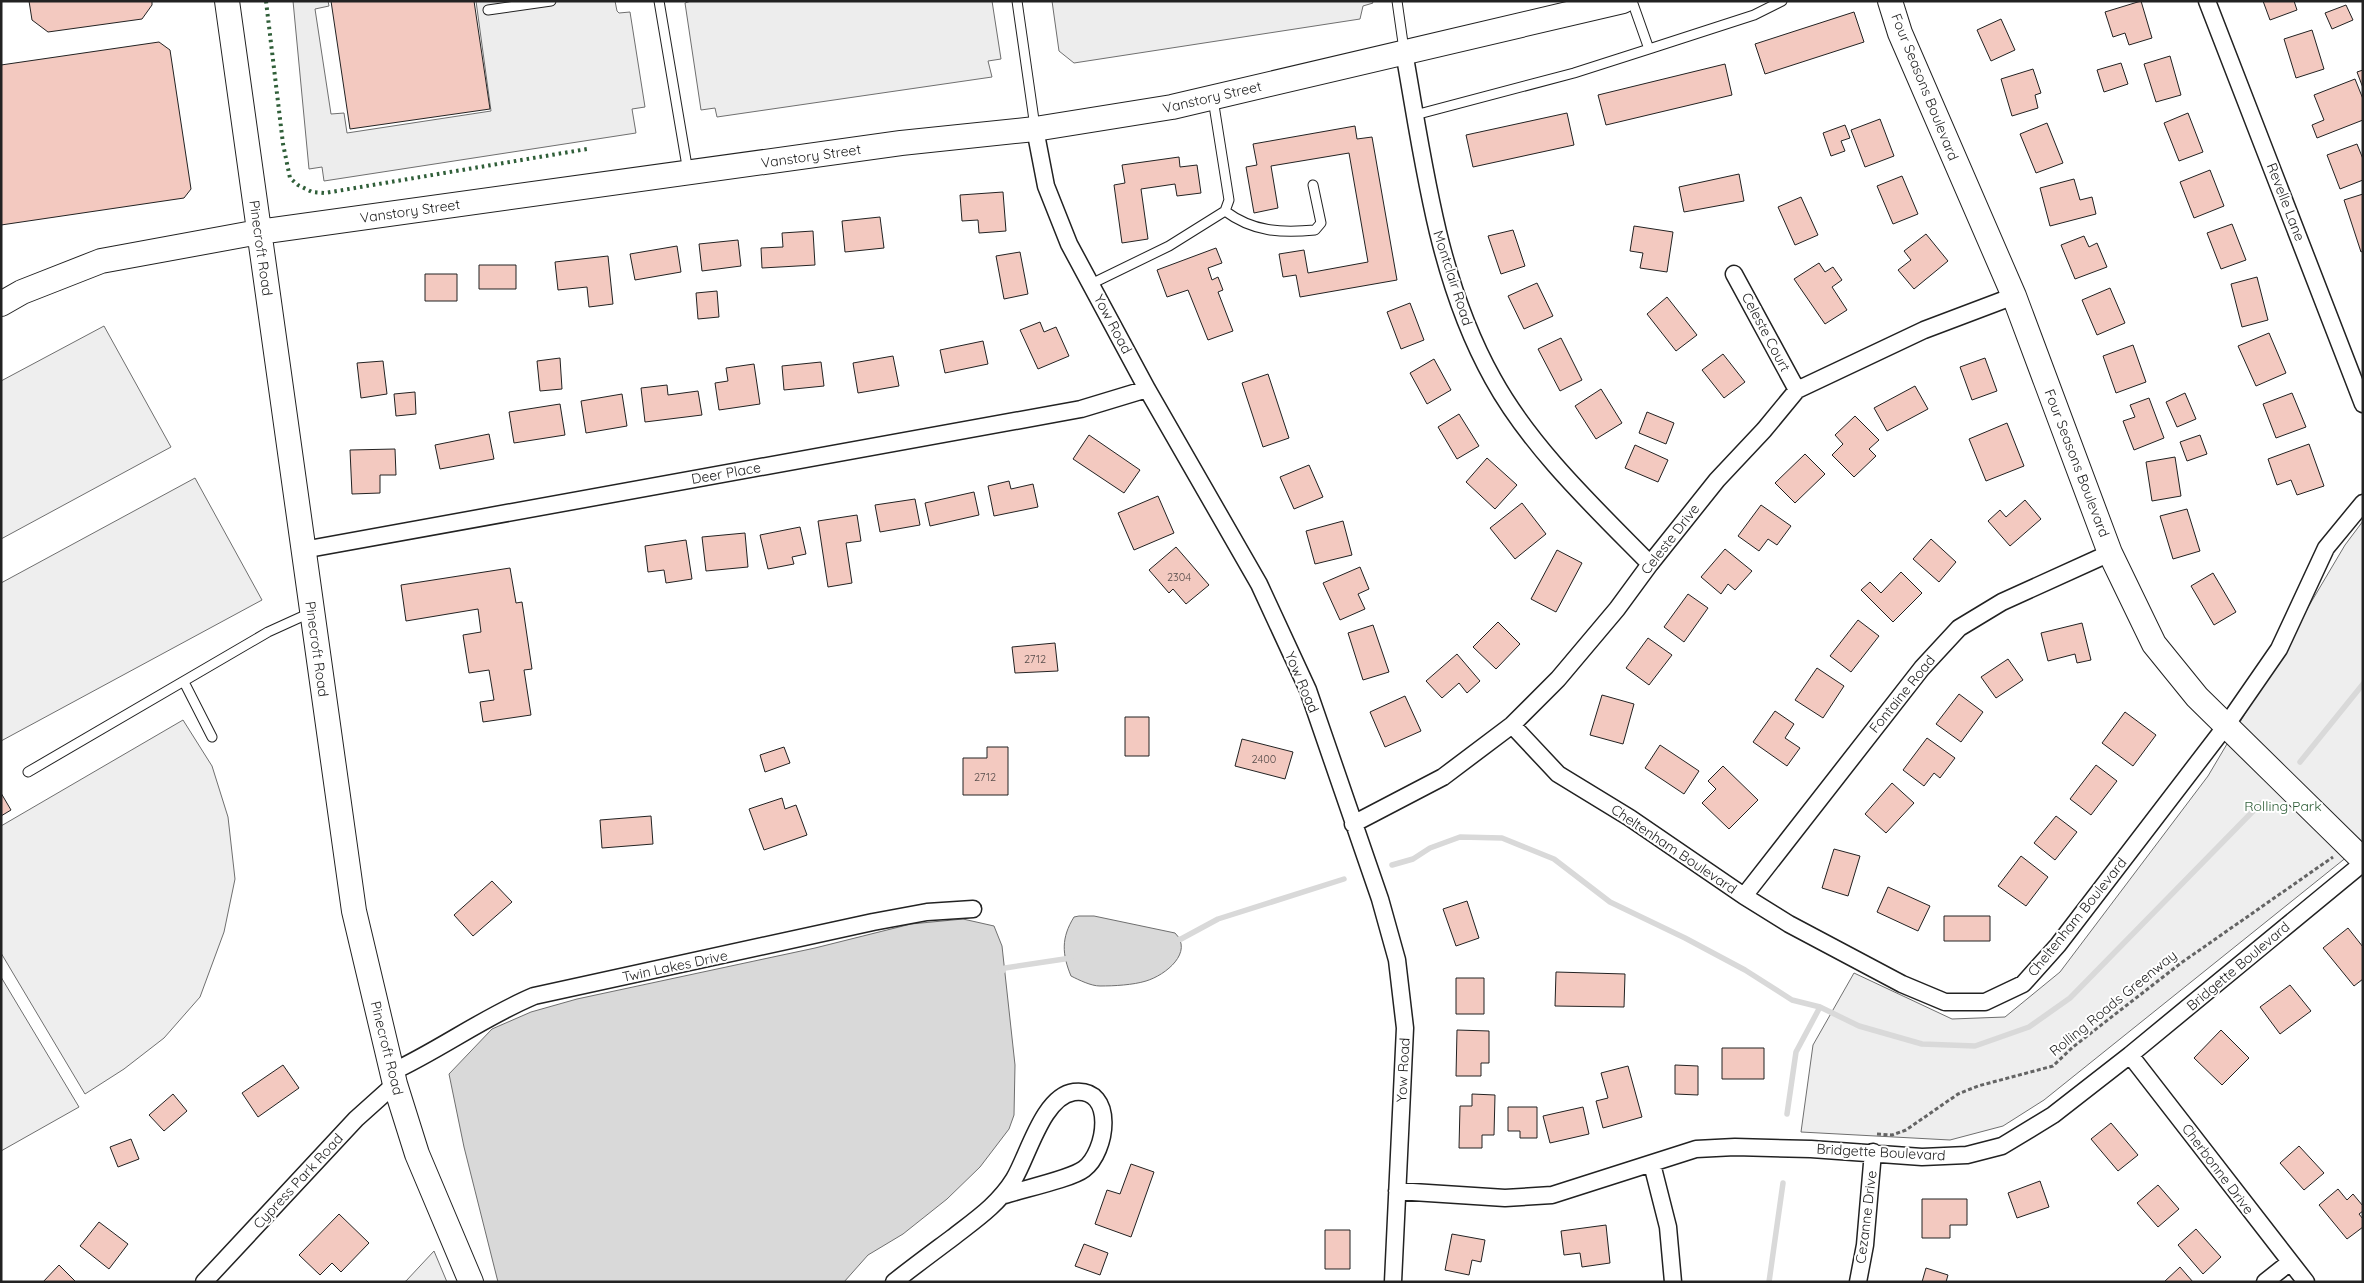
<svg xmlns="http://www.w3.org/2000/svg" width="2364" height="1283" viewBox="0 0 2364 1283" font-family="Quicksand,sans-serif">
  <rect width="100%" height="100%" fill="#fff"/>
  <!-- green -->
  <path fill="#eee" stroke="#6f6f6f" d="M104,326L171,447L1,539V381Z
    M195,478L262,600L1,741V583Z
    M2363,521V844L2044,1100L2003,1126L1950,1140L1801,1132L1813,1045L1854,973L1952,1019L2005,1017L2060,972L2208,776L2345,545Z
    M183,720L212,766L228,817L235,879L224,932L200,997L164,1038L124,1069L85,1094L1,953V826Z
    M1,977L79,1107L1,1151Z
    M434,1251L447,1282H404L406,1281Z"/>
  <!-- parking -->
  <path fill="#ededed" stroke="#6f6f6f" d="M293,1H328L329,6L315,9L331,114L344,113L347,133L491,111L476,1H615L617,11L619,13L630,12L645,107L632,109L636,133L324,181L322,167L309,169Z
    M691,1H992L1001,59L988,61L992,77L717,117L715,108L701,110L685,3Z
    M1052,1H1372L1373,3L1363,6L1360,19L1074,63L1059,51Z"/>
  <!-- water -->
  <path fill="#d9d9d9" stroke="#6f6f6f" d="M1079,916H1094L1175,933C1194,952 1166,975 1146,981C1133,985 1114,986 1100,986C1091,986 1079,980 1071,976C1062,954 1061,938 1074,917Z
    M963,919L994,926L1002,946L1015,1065L1014,1115L1009,1129L980,1167L947,1199L903,1234L868,1255L844,1282H498L464,1147L449,1074L492,1029L531,1012L577,999L815,948L911,924Z"/>
  <g fill="none" stroke-linecap="round" stroke-linejoin="round">
    <!-- stream -->
    <path stroke="#d9d9d9" stroke-width="5.5" d="M2300,762L2363,684
      M1392,865L1413,859L1430,848L1460,837L1502,838L1554,859L1610,902L1685,938L1745,970L1792,1000L1820,1007L1859,1026L1922,1044L1975,1046L2029,1027L2070,998L2261,803
      M1174,941L1181,939L1218,919L1344,879
      M1001,973L1005,968L1071,958
      M1787,1114L1796,1052L1820,1007
      M1769,1282L1783,1183"/>
  </g>
  <!-- building -->
  <path fill="#f3c9c0" stroke="#222" d="M29,1H152V5L142,19L48,32L32,20Z
    M331,1H474L490,109L350,129Z
    M2141,1L2152,38L2129,45L2125,33L2113,37L2105,12Z
    M2263,1H2294L2297,10L2270,20Z
    M2346,5L2353,20L2332,29L2325,13Z
    M1854,12L1864,42L1765,74L1755,44Z
    M2001,19L2015,50L1991,61L1977,30Z
    M2312,30L2324,69L2296,78L2284,39Z
    M159,42L170,50L191,189L184,198L1,225V65Z
    M2170,56L2181,95L2156,102L2144,64Z
    M2121,63L2128,84L2104,92L2097,70Z
    M1725,64L1732,95L1606,125L1598,95Z
    M2033,69L2041,93L2035,95L2038,108L2012,116L2001,79Z
    M2363,70V88L2357,72Z
    M2355,79L2363,99V120L2317,138L2312,125L2324,120L2314,95Z
    M1567,113L1574,145L1473,167L1466,135Z
    M2188,113L2203,152L2179,161L2164,123Z
    M1880,119L1894,156L1865,167L1851,130Z
    M2047,123L2063,163L2036,173L2020,134Z
    M1845,125L1850,138L1841,141L1845,151L1831,156L1823,133Z
    M1355,126L1357,139L1372,137L1397,280L1300,297L1296,275L1283,277L1279,254L1304,250L1308,273L1368,262L1349,153L1271,166L1278,208L1254,213L1246,167L1257,165L1253,144Z
    M2357,144L2363,159V180L2340,189L2327,155Z
    M1179,157L1180,167L1197,165L1201,193L1177,196L1175,184L1141,189L1148,239L1122,243L1114,185L1125,183L1122,165Z
    M2210,170L2224,206L2194,218L2180,182Z
    M1739,174L1744,201L1684,212L1679,187Z
    M1902,176L1918,214L1893,224L1877,186Z
    M2074,179L2080,200L2092,197L2096,214L2050,226L2040,188Z
    M1003,192L1006,231L979,233L978,220L962,221L960,195Z
    M2363,194V251L2361,252L2344,200Z
    M1801,197L1818,235L1795,245L1778,207Z
    M880,217L884,248L845,252L842,221Z
    M2232,224L2246,260L2221,269L2207,233Z
    M1634,226L1673,232L1667,272L1640,268L1643,253L1630,251Z
    M1513,230L1525,266L1501,274L1488,236Z
    M813,231L815,265L762,268L761,248L783,247L782,233Z
    M1926,234L1948,261L1914,289L1898,270L1911,260L1904,251Z
    M2084,236L2089,247L2097,243L2107,267L2075,279L2061,245Z
    M738,240L741,266L702,271L699,244Z
    M677,246L681,272L635,280L630,254Z
    M1216,248L1222,263L1208,268L1212,280L1218,277L1223,290L1218,292L1233,331L1208,340L1188,290L1167,297L1157,270Z
    M1020,252L1028,294L1004,299L996,256Z
    M608,256L613,304L589,307L587,287L558,290L555,262Z
    M1819,263L1825,272L1833,267L1842,280L1832,287L1847,310L1825,324L1794,279Z
    M479,265H516V289H479Z
    M425,274H457V301H425Z
    M2257,277L2268,320L2242,327L2231,284Z
    M1537,283L1553,316L1524,329L1508,296Z
    M2110,288L2125,323L2097,335L2082,300Z
    M717,291L719,317L698,319L696,293Z
    M1667,297L1697,335L1676,351L1647,314Z
    M1410,303L1424,340L1401,349L1387,312Z
    M1040,322L1044,332L1056,327L1069,356L1038,369L1020,330Z
    M2269,333L2286,373L2256,386L2238,346Z
    M1561,338L1582,380L1560,391L1538,349Z
    M983,341L988,364L945,373L940,350Z
    M2133,345L2146,382L2116,393L2103,356Z
    M1723,354L1745,382L1724,398L1702,370Z
    M893,356L899,386L858,393L853,363Z
    M560,358L562,389L540,391L537,361Z
    M1985,358L1997,391L1972,400L1960,367Z
    M1434,359L1451,390L1427,404L1410,373Z
    M383,361L387,394L361,398L357,363Z
    M821,362L824,386L784,390L782,366Z
    M754,364L760,404L719,410L715,383L728,381L726,368Z
    M1268,374L1289,438L1263,447L1242,383Z
    M667,385L668,395L698,391L702,415L645,422L641,388Z
    M1915,386L1928,409L1887,431L1874,408Z
    M1601,389L1622,423L1596,439L1575,406Z
    M415,392L416,414L396,416L394,394Z
    M2185,393L2196,419L2177,427L2166,402Z
    M2292,393L2306,427L2276,438L2263,404Z
    M622,394L627,426L586,433L581,401Z
    M2149,398L2164,438L2134,450L2123,421L2135,417L2130,405Z
    M560,404L565,435L514,443L509,412Z
    M1647,412L1674,423L1666,444L1639,433Z
    M1459,414L1479,446L1457,459L1438,427Z
    M1855,416L1879,440L1869,449L1876,456L1854,477L1832,455L1843,444L1835,435Z
    M2007,423L2024,466L1986,481L1969,439Z
    M489,434L494,459L440,469L435,445Z
    M1089,435L1140,470L1124,493L1073,459Z
    M2200,435L2207,454L2187,461L2180,442Z
    M2309,444L2324,486L2297,495L2291,480L2277,485L2268,459Z
    M1635,445L1668,460L1658,482L1625,468Z
    M395,449L396,475H380V493L352,494L350,450Z
    M1805,454L1825,474L1795,503L1775,483Z
    M2175,457L2181,496L2152,501L2146,462Z
    M1487,458L1517,485L1495,509L1466,482Z
    M1309,465L1323,497L1294,509L1280,477Z
    M1009,481L1011,489L1033,484L1038,507L994,516L988,486Z
    M974,492L979,515L930,526L925,503Z
    M1158,496L1174,533L1134,550L1118,513Z
    M915,499L920,525L880,532L875,505Z
    M2025,500L2041,519L2010,546L1988,521L2000,510L2006,517Z
    M1522,503L1546,534L1515,559L1490,528Z
    M1761,505L1791,526L1777,545L1768,539L1759,551L1738,536Z
    M2187,509L2200,551L2173,559L2160,516Z
    M857,515L861,541L846,543L852,583L828,587L818,521Z
    M1343,521L1352,555L1315,564L1306,531Z
    M800,527L806,554L792,557L794,564L768,569L760,535Z
    M745,533L748,567L706,571L702,537Z
    M1931,539L1956,562L1939,582L1913,559Z
    M686,540L692,579L666,583L664,570L648,572L645,546Z
    M1176,547L1209,585L1186,604L1173,589L1169,593L1149,570Z
    M1725,549L1752,571L1735,590L1728,584L1721,594L1701,577Z
    M1557,550L1582,563L1556,612L1531,599Z
    M1360,567L1369,589L1358,594L1365,609L1340,620L1323,583Z
    M510,568L516,603L522,602L532,669L524,670L531,715L483,722L480,702L494,700L489,670L469,673L463,635L481,632L478,609L406,621L401,585Z
    M1901,572L1922,593L1893,622L1861,590L1870,582L1881,593Z
    M2213,573L2236,612L2214,625L2191,586Z
    M1688,594L1708,608L1684,642L1664,627Z
    M1858,620L1879,636L1851,672L1830,656Z
    M1498,622L1520,644L1496,669L1473,647Z
    M2082,623L2091,660L2077,663L2075,654L2048,661L2041,633Z
    M1373,625L1389,672L1363,680L1348,633Z
    M1648,638L1672,655L1649,685L1626,668Z
    M1055,643L1058,671L1015,673L1012,647Z
    M1457,654L1480,681L1467,693L1459,683L1442,698L1426,681Z
    M2008,659L2023,680L1996,698L1981,677Z
    M1817,668L1844,686L1823,718L1795,700Z
    M1959,694L1983,712L1961,742L1936,724Z
    M1602,695L1634,704L1623,744L1590,735Z
    M1405,696L1421,731L1385,747L1370,712Z
    M1775,711L1794,724L1785,738L1800,748L1787,766L1753,742Z
    M2125,712L2156,735L2133,766L2102,743Z
    M1125,717H1149V756H1125Z
    M1927,738L1955,758L1940,778L1934,773L1924,786L1903,770Z
    M1242,739L1293,752L1285,779L1235,766Z
    M1660,745L1699,771L1684,794L1645,768Z
    M784,747L790,763L765,772L760,755Z
    M987,747H1008V795H963V758H987Z
    M2096,765L2117,781L2091,815L2070,799Z
    M1723,766L1758,800L1729,829L1702,803L1716,789L1708,781Z
    M1892,783L1914,803L1886,833L1865,814Z
    M1,793L11,810L1,816Z
    M782,798L785,809L796,805L807,835L764,850L749,809Z
    M651,816L653,844L602,848L600,820Z
    M2056,816L2077,832L2055,860L2034,843Z
    M1834,849L1860,856L1848,896L1822,888Z
    M2021,856L2048,877L2026,906L1998,886Z
    M492,881L512,902L473,936L454,915Z
    M1888,887L1930,906L1918,931L1877,912Z
    M1467,901L1479,938L1456,946L1443,909Z
    M1944,916H1990V941H1944Z
    M2348,928L2363,947V979L2354,986L2323,948Z
    M1556,972L1625,974L1624,1007L1555,1006Z
    M1456,978H1484V1014H1456Z
    M2290,985L2311,1011L2280,1034L2260,1007Z
    M1457,1030L1489,1031V1063H1481V1076H1456Z
    M2221,1030L2249,1058L2222,1085L2194,1058Z
    M1722,1048H1764V1079H1722Z
    M283,1065L299,1088L258,1117L242,1093Z
    M1675,1065L1698,1066V1095L1675,1094Z
    M1628,1066L1642,1117L1603,1128L1596,1101L1608,1098L1601,1073Z
    M173,1094L187,1111L164,1131L149,1115Z
    M1472,1094L1495,1095L1494,1135H1482V1148H1459L1460,1106H1472Z
    M1508,1107H1537V1138H1520V1131H1508Z
    M1583,1107L1589,1134L1550,1143L1543,1116Z
    M2111,1123L2138,1155L2118,1171L2091,1139Z
    M131,1139L139,1159L118,1167L110,1147Z
    M2299,1146L2324,1173L2304,1190L2280,1163Z
    M1131,1164L1154,1172L1131,1237L1095,1224L1107,1190L1120,1194Z
    M2040,1181L2049,1207L2017,1218L2008,1193Z
    M2158,1185L2179,1209L2158,1227L2137,1203Z
    M2338,1189L2347,1200L2353,1194L2363,1206V1211L2359,1214L2363,1219V1227L2347,1239L2319,1205Z
    M1922,1199H1967V1225H1950V1238H1922Z
    M339,1214L369,1243L341,1272L332,1263L320,1275L299,1255Z
    M99,1222L128,1244L109,1269L80,1246Z
    M1606,1225L1610,1263L1582,1267L1580,1253L1564,1255L1561,1231Z
    M2196,1229L2221,1257L2203,1274L2178,1245Z
    M1325,1230H1350V1269H1325Z
    M1452,1234L1485,1240L1481,1262L1472,1260L1469,1275L1445,1270Z
    M1084,1244L1108,1253L1100,1275L1075,1266Z
    M59,1265L76,1282H43Z
    M2180,1267L2193,1282H2164Z
    M1926,1268L1948,1275L1946,1282H1922Z"/>
  <g fill="none" stroke-linecap="round" stroke-linejoin="round">
    <!-- lane casing -->
    <g stroke="#222" stroke-width="11">
      <path id="lane" d="M659,1L688,172
        M1017,1L1035,127
        M1397,1L1404,50
        M488,10L551,1
        M1649,49L1754,15L1782,1
        M1415,115L1574,73L1649,49L1632,1
        M1225,211C1253,232 1281,233 1315,230L1321,223L1313,185
        M1091,284L1169,246L1225,211L1229,200L1213,99
        M184,682L212,737
        M28,772L268,632L312,612"/>
    </g>
    <!-- street casing -->
    <g stroke="#222" stroke-width="19">
      <path id="street" d="M2207,1L2363,404
        M1404,52C1424,163 1437,279 1493,379C1531,448 1595,508 1650,564
        M1035,129L1046,186L1069,244L1147,389L1259,584L1308,690L1380,899L1397,960L1405,1028L1393,1282
        M1734,274L1797,390
        M303,550L1081,409L1147,389
        M1512,725L1558,774L1630,818L1744,896L1789,924L1902,984L1945,1002H1985L2023,984L2058,945L2225,727L2279,649L2326,548L2363,503
        M1353,824L1443,777L1512,725L1558,679L1617,609L1650,564L1717,480L1764,430L1797,390L1924,330L2014,296
        M1744,896L1922,668L1959,628L2002,602L2110,553
        M2130,1055L2306,1282
        M392,1072C441,1049 484,1017 534,996L873,922L927,912L973,909
        M1652,1164L1668,1227L1673,1282
        M1397,1191L1505,1198L1552,1195L1696,1149L1735,1147L1811,1149L1922,1157L1967,1155L2002,1146L2053,1115L2130,1055L2363,863
        M204,1282L356,1119L395,1084
        M894,1282C913,1267 932,1253 952,1238C975,1220 998,1205 1014,1179C1028,1156 1043,1096 1074,1092C1116,1087 1107,1152 1084,1169C1071,1179 1023,1189 1005,1195
        M1858,1282L1865,1245L1873,1152
        M2265,1282L2289,1263"/>
    </g>
    <!-- secondary casing -->
    <g stroke="#222" stroke-width="26">
      <path id="secondary" d="M227,1L354,911L395,1084L417,1154L471,1282
        M1890,1L1900,33L2014,296L2110,553L2154,644L2197,697L2363,860
        M1,304L22,292L101,261L259,232L901,143L1035,129L1172,107L1623,1"/>
    </g>
    <!-- path -->
    <path stroke="#646464" stroke-width="3" stroke-dasharray="4 2.5" stroke-linecap="butt" d="M1877,1134L1892,1135L1906,1130L1958,1094L1978,1086L2053,1066L2073,1047L2181,963L2333,857"/>
    <!-- lane -->
    <use href="#lane" stroke="#fff" stroke-width="9"/>
    <!-- street -->
    <use href="#street" stroke="#fff" stroke-width="16"/>
    <!-- secondary -->
    <use href="#secondary" stroke="#fff" stroke-width="24"/>
    <!-- hedge -->
    <path stroke="#2f5e38" stroke-width="4" stroke-dasharray="2.5 4" stroke-linecap="butt" d="M266,1L283,144L290,178L298,185L312,192L325,193L587,149"/>
  </g>
  <g text-anchor="middle" stroke-width="4" stroke-linejoin="round" paint-order="stroke">
    <!-- number labels -->
    <g font-size="11" fill="#564c4a">
      <text x="1179" y="581">2304</text>
      <text x="1035" y="663">2712</text>
      <text x="1264" y="763">2400</text>
      <text x="985" y="781">2712</text>
    </g>
    <!-- street labels -->
    <g font-size="14" fill="#222" stroke="#fff">
      <text transform="translate(1925 87) rotate(68)" y="5">Four Seasons Boulevard</text>
      <text transform="translate(1212 97) rotate(-13)" y="5">Vanstory Street</text>
      <text transform="translate(811 156) rotate(-8)" y="5">Vanstory Street</text>
      <text transform="translate(2286 202) rotate(69)" y="5">Revelle Lane</text>
      <text transform="translate(410 211) rotate(-8)" y="5">Vanstory Street</text>
      <text transform="translate(261 248) rotate(82)" y="5">Pinecroft Road</text>
      <text transform="translate(1453 278) rotate(72)" y="5">Montclair Road</text>
      <text transform="translate(1113 324) rotate(62)" y="5">Yow Road</text>
      <text transform="translate(1766 332) rotate(62)" y="5">Celeste Court</text>
      <text transform="translate(2077 463) rotate(69)" y="5">Four Seasons Boulevard</text>
      <text transform="translate(726 473) rotate(-10)" y="5">Deer Place</text>
      <text transform="translate(1670 539) rotate(-52)" y="5">Celeste Drive</text>
      <text transform="translate(317 649) rotate(82)" y="5">Pinecroft Road</text>
      <text transform="translate(1302 682) rotate(67)" y="5">Yow Road</text>
      <text transform="translate(1902 694) rotate(-51)" y="5">Fontaine Road</text>
      <text transform="translate(1674 849) rotate(34)" y="5">Cheltenham Boulevard</text>
      <text transform="translate(2077 917) rotate(-51)" y="5">Cheltenham Boulevard</text>
      <text transform="translate(675 966) rotate(-12)" y="5">Twin Lakes Drive</text>
      <text transform="translate(2238 966) rotate(-40)" y="5">Bridgette Boulevard</text>
      <text transform="translate(2113 1003) rotate(-39)" y="5">Rolling Roads Greenway</text>
      <text transform="translate(387 1048) rotate(76)" y="5">Pinecroft Road</text>
      <text transform="translate(1403 1070) rotate(-87)" y="5">Yow Road</text>
      <text transform="translate(1881 1152) rotate(3)" y="5">Bridgette Boulevard</text>
      <text transform="translate(2218 1169) rotate(53)" y="5">Cherbonne Drive</text>
      <text transform="translate(298 1181) rotate(-47)" y="5">Cypress Park Road</text>
      <text transform="translate(1866 1217) rotate(-83)" y="5">Cezanne Drive</text>
    </g>
    <!-- park labels -->
    <g font-size="14" fill="#2f5e38" stroke="#fff">
      <text x="2283" y="811">Rolling Park</text>
    </g>
  </g>
  <!-- border -->
  <rect width="2364" height="1283" fill="none" stroke="#222222" stroke-width="5"/>
</svg>
